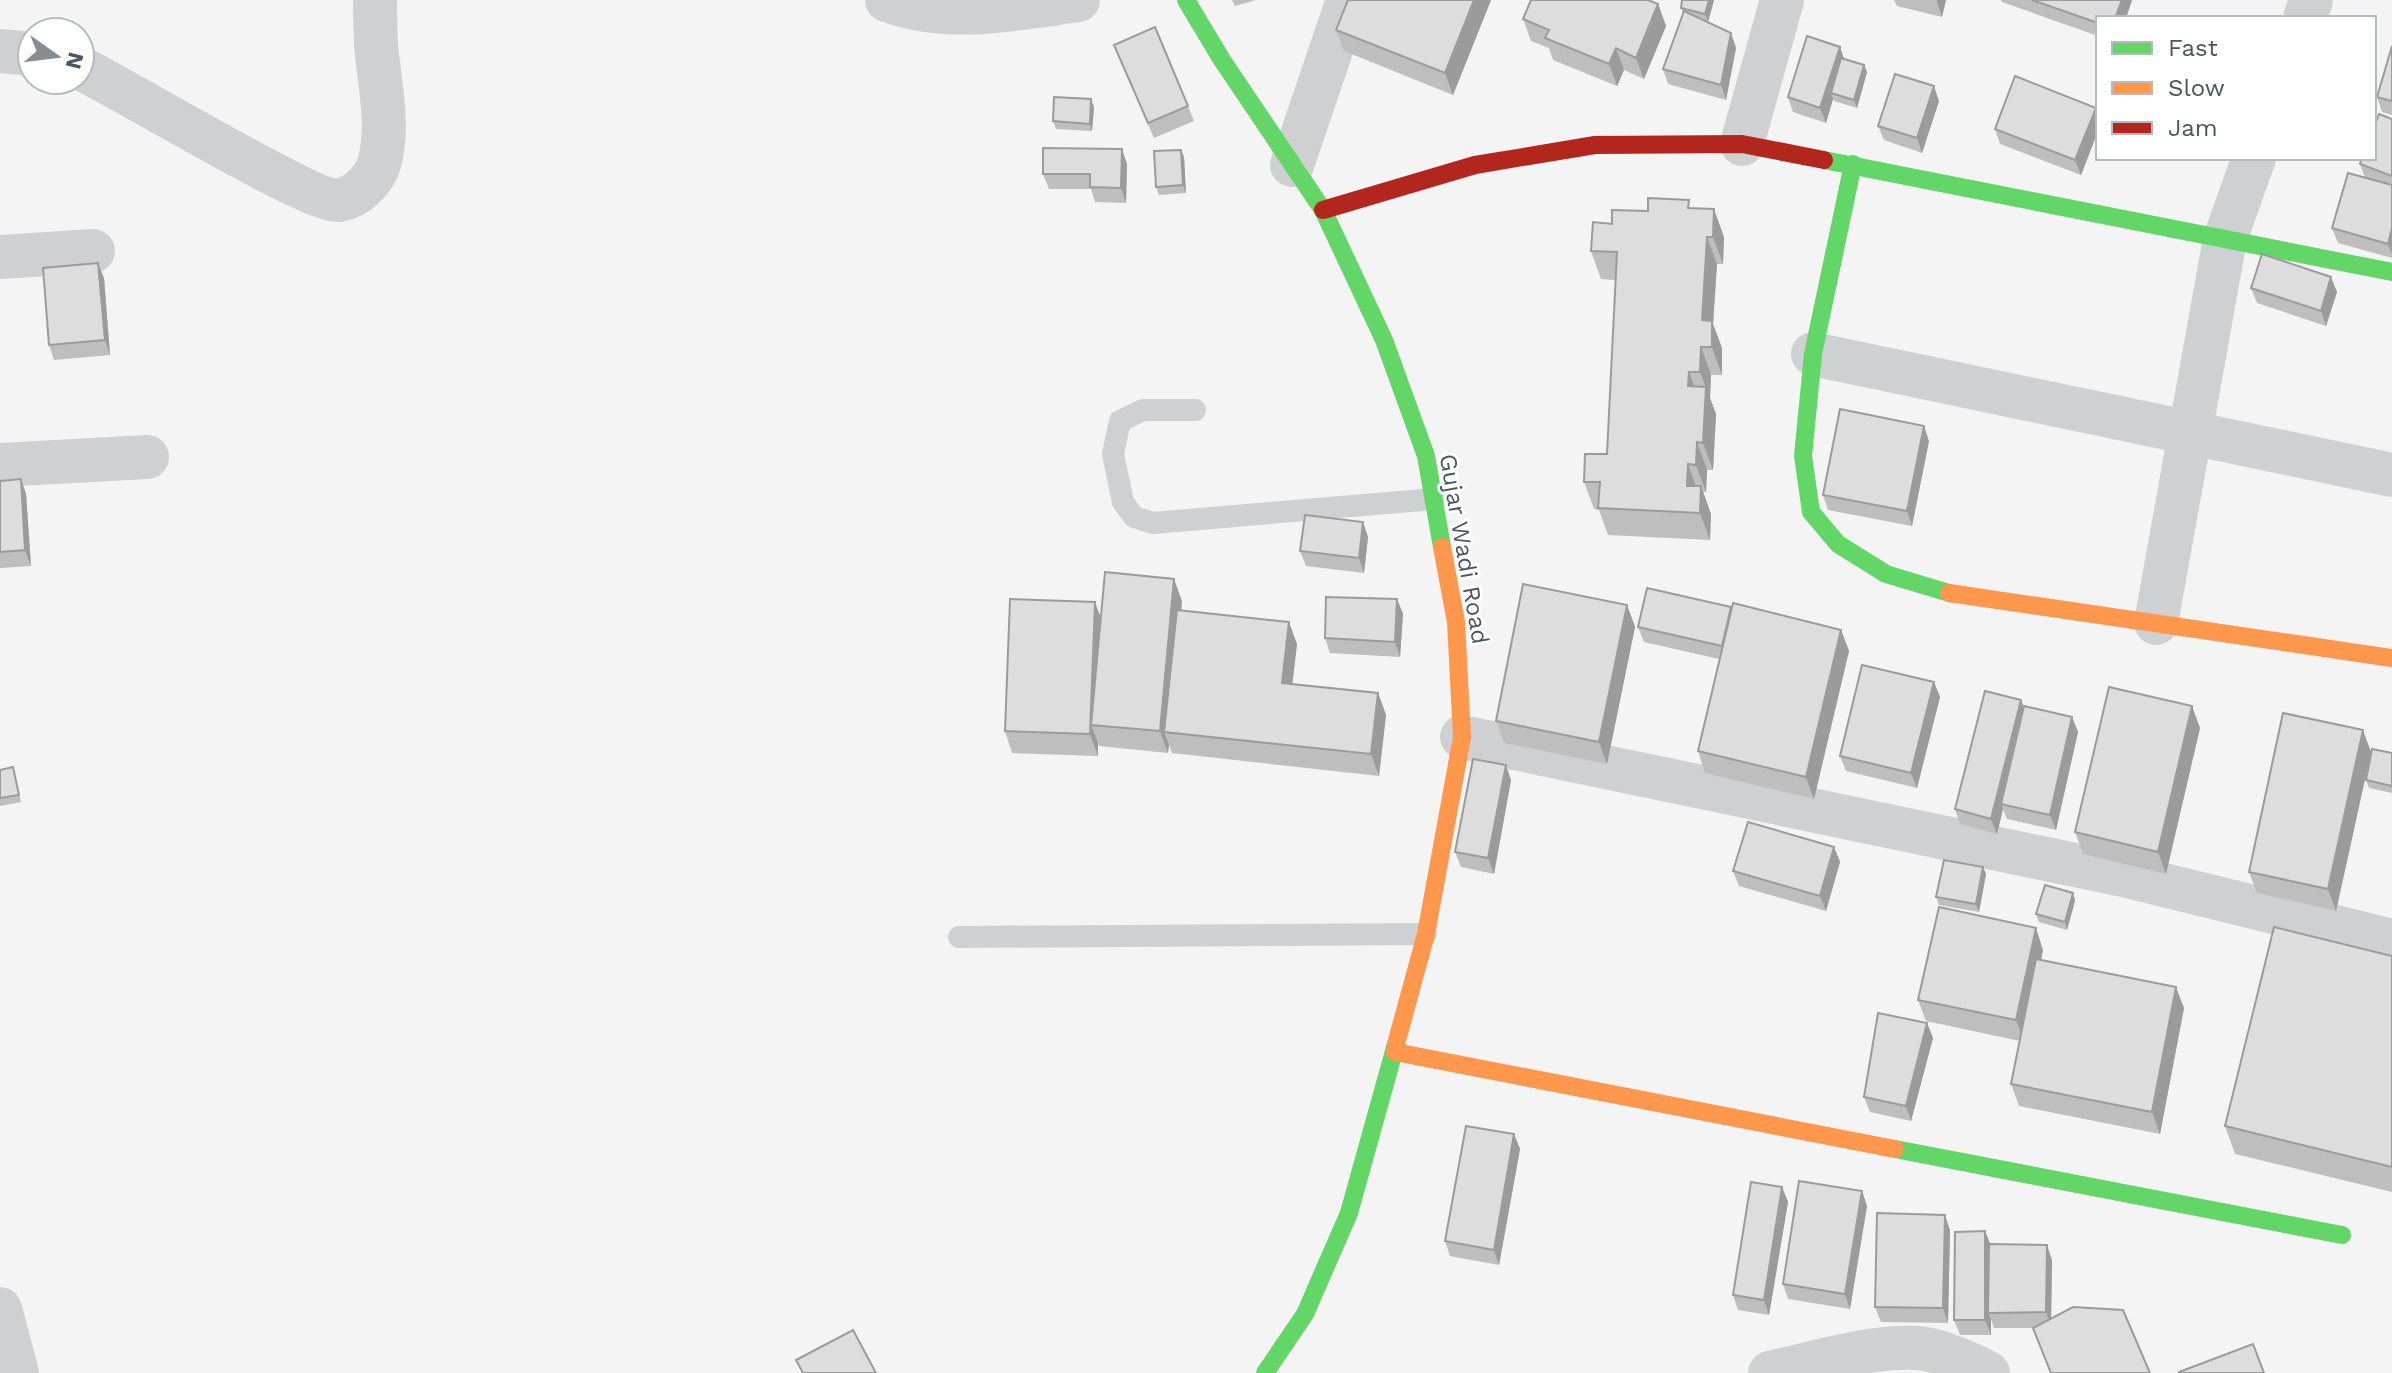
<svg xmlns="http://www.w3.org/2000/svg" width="2392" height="1373" viewBox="0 0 2392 1373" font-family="'Work Sans',sans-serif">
  <rect width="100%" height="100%" fill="#f4f4f4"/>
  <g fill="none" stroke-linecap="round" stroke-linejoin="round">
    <!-- lane -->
    <path stroke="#ced0d2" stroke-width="22" d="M1195,410H1143L1120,421L1113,454L1123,502L1134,517L1153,523L1434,499
      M959,937L1426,934"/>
    <!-- street -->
    <path stroke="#ced0d2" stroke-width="44" d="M887,0C949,23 1015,9 1078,0
      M2305,18L2311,0
      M0,51L32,54
      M80,68C121,87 314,205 340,200C357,197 374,180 379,164C389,128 381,91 377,55C375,37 375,18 375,0
      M1742,144L1782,0
      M1292,165L1348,0
      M0,257L93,251
      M1813,354L2392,475
      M0,465L147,457
      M2156,623L2225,239L2254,158
      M1462,737L2123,875L2392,941
      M0,1309L17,1373
      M1770,1373C1815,1363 1873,1345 1918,1348C1939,1350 1970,1363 1988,1373"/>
    <!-- fast -->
    <path stroke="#63d668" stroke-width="18" d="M1186,0L1222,60L1323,210L1384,340L1426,456L1442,547
      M1824,160L2392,272
      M1853,164L1813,354L1803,456L1811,512L1838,544L1886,574L1949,593
      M1895,1149L2342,1235
      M1265,1373L1305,1314L1349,1213L1396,1044"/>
    <!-- slow -->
    <path stroke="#ff974d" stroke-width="18" d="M1949,593L2392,658
      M1396,1044L1426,934L1462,737L1456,622L1442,547
      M1395,1052L1895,1149"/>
    <!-- jam -->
    <path stroke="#b3261e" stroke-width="18" d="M1323,210L1475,165L1595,145L1742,144L1824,160"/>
  </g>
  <!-- wall -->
  <path fill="#bebebf" d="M1232,0H1256L1235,6Z
    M1348,0H1491L1453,95L1344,51L1336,30Z
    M1682,0H1714L1708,22L1704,21L1731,33L1736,48L1726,100L1668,84L1663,69L1683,14L1681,8Z
    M1894,0H1946L1942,17L1897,6Z
    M2001,0H2132L2126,18H2098V36L2002,2Z
    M1658,4L1666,26L1644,79L1624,70L1617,86L1553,60L1549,48L1531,41L1523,19Z
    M1114,45L1188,106L1194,121L1154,138Z
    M2392,46V115L2382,112L2377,97Z
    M1840,47L1844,59L1864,65L1867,72L1857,108L1834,101L1833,99L1826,123L1793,112L1788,97Z
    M1939,101L1922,153L1884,140L1878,126Z
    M1094,107L1092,131L1056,129L1053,121Z
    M2098,114V131L2081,175L2000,144L1995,129Z
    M2392,119V258L2338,243L2332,228L2365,178L2360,164Z
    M1181,150L1184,157L1186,193L1159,195L1156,187Z
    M1127,164L1126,203L1095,202L1091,189H1049L1043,174Z
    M1692,208L1724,237L1723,264H1717L1713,324L1722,348V375H1711L1710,398L1716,414L1713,470H1707L1706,492H1703L1711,514L1710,540L1608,535L1599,510L1594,509L1584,482L1607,454L1616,280L1601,279L1591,251L1612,224L1648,211Z
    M104,278L110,355L54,360L49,345Z
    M2251,288L2337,292L2326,326L2257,303Z
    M1929,441L1912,526L1828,510L1823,495Z
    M21,479L26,494L31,566L0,568V481Z
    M1368,537L1364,573L1306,566L1300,551Z
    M1397,599L1403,614L1400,657L1330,653L1325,638Z
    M1182,601L1181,610L1297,644L1292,684L1378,693L1386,715L1379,776L1172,753L1169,745L1168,753L1099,746L1098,743V756L1012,753L1005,731L1101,619Z
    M1627,605L1635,627L1607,764L1504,743L1496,721Z
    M1731,607L1841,630L1849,651L1814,799L1705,773L1698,751L1719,659L1644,642L1638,627Z
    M1934,682L1940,697L1917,788L1846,771L1840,756Z
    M2024,706L2072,717L2078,732L2056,830L2007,819L2003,809L1997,834L1960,824L1955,809Z
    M2200,728L2166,874L2083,854L2075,832Z
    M2371,752L2336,911L2257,893L2249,872Z
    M2392,753V793L2369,788L2366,780Z
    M13,767L21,802L0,806V770Z
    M1511,780L1494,874L1461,867L1455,852Z
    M1834,847L1840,862L1826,911L1739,886L1733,871Z
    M1983,867L1986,874L1979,912L1939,905L1936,897Z
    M2073,893L2075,901L2067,930L2039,922L2036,914Z
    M2043,950L2041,960L2184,1008L2160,1134L2019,1106L2011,1084L2020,1041L1926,1021L1918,1000Z
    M2392,956V1192L2235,1154L2225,1126Z
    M1927,1023L1933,1038L1911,1121L1870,1112L1864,1097Z
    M1514,1134L1520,1149L1499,1265L1450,1256L1445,1241Z
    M1782,1187L1788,1202L1769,1315L1738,1310L1733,1295Z
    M1862,1191L1867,1206L1850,1309L1788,1299L1783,1284Z
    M1950,1230L1948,1323L1881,1322L1875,1307Z
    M1985,1231L1990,1244L2052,1260L2051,1318L2150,1373H2050L2033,1328H2034H1994L1991,1319V1335H1960L1954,1320Z"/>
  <!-- shaded-wall -->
  <path fill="#9b9b9b" d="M1474,0H1491L1453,95L1445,73Z
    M1709,0H1714L1708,22L1705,14Z
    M1937,0H1946L1942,17L1937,2Z
    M2122,0H2132L2126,18H2115Z
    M1658,4L1666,26L1644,79L1636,58Z
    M1731,33L1736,48L1726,100L1721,85Z
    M1840,47L1845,62L1831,93L1833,99L1826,123L1820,108Z
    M1616,48L1624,70L1617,86L1609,64Z
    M1864,65L1867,72L1857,108L1854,100Z
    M1934,86L1939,101L1922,153L1917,138Z
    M1091,99L1094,107L1092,131L1090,124Z
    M2096,108L2098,114V131L2081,175L2075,160Z
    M1122,149L1127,164L1126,203L1121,188Z
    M1181,150L1184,157L1186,193L1183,185Z
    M1714,209L1724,237L1723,264L1713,237Z
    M2392,228V254L2388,244Z
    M1707,237L1717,264L1713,324L1722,348V375L1702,320Z
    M98,263L104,278L110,355L105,340Z
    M2331,277L2337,292L2326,326L2321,311Z
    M1701,347L1711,375L1710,398L1716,414L1713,470L1703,443L1706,388L1700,372Z
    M1689,372L1699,399L1688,386Z
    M1924,426L1929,441L1912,526L1907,511Z
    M1697,442L1707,470L1706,492L1696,465Z
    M1688,464L1698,492L1697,513L1687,486Z
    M21,479L26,494L31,566L25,550Z
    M1701,486L1711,514L1710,540L1700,513Z
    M1363,522L1368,537L1364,573L1359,558Z
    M1174,579L1182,601L1170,732H1164L1169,745L1168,753L1160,731Z
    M1397,599L1403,614L1400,657L1395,642Z
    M1095,602L1103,624L1091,725L1098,743V756L1090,734Z
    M1627,605L1635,627L1607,764L1599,742Z
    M1289,622L1297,644L1290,705L1282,683Z
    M1841,630L1849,651L1814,799L1806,777Z
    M1934,682L1940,697L1917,788L1911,773Z
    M1378,693L1386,715L1379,776L1371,754Z
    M2021,700L2027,715L2001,804L2003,809L1997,834L1991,819Z
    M2192,706L2200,728L2166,874L2158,852Z
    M2072,717L2078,732L2056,830L2050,815Z
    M2363,730L2371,752L2336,911L2328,889Z
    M1506,765L1511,780L1494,874L1488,858Z
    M1834,847L1840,862L1826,911L1820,896Z
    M1983,867L1986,874L1979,912L1976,904Z
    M2073,893L2075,901L2067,930L2065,922Z
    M2036,928L2043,950L2024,1042L2016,1020Z
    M2176,987L2184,1008L2160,1134L2152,1112Z
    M1927,1023L1933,1038L1911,1121L1906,1106Z
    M1514,1134L1520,1149L1499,1265L1494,1250Z
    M1782,1187L1788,1202L1769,1315L1764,1300Z
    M1862,1191L1867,1206L1850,1309L1845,1294Z
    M1945,1215L1950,1230L1948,1323L1943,1308Z
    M1985,1231L1991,1246L1988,1313L1991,1319V1335L1985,1320Z
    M2047,1245L2052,1260L2051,1327L2046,1312Z"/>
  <!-- building -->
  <path fill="#ddddde" stroke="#9b9b9b" stroke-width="2" d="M1348,0H1474L1445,73L1336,30Z
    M1531,0H1648L1658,4L1636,58L1616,48L1609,64L1545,38L1549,30L1523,19Z
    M1682,0H1709L1705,14L1681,8Z
    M2032,0H2122L2115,18H2098V23Z
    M1684,11L1731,33L1721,85L1663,69Z
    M1155,27L1188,106L1148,123L1114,45Z
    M1807,36L1840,47L1820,108L1788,97Z
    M2392,46V101L2377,97Z
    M1841,58L1864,65L1854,100L1831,93Z
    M1895,74L1934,86L1917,138L1878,126Z
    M2015,76L2096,108L2075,160L1995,129Z
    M1054,97L1091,99L1090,124L1053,121Z
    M2379,114L2392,119V176L2360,164L2362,158H2374V128Z
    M1043,148L1122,149L1121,188L1090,187V174H1043Z
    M1181,150L1183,185L1156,187L1154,151Z
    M2348,173L2392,185V228L2388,244L2332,228Z
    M1648,198L1689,200L1688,208L1714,209L1713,237H1707L1702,320L1712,321V347H1701L1700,372H1689L1688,386L1706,387L1703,443L1697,442L1696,465L1688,464L1687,486H1701L1700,513L1598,508L1600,482H1584L1585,454H1607L1617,252L1591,251L1593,222L1612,224V210L1648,211Z
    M2262,254L2331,277L2321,311L2251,288Z
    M98,263L105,340L49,345L43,268Z
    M1840,409L1924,426L1907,511L1823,495Z
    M21,479L25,550L0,552V481Z
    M1305,515L1363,522L1359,558L1300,551Z
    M1105,572L1174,579L1160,731L1091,725Z
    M1523,584L1627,605L1599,742L1496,721Z
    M1647,588L1731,607L1722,646L1638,627Z
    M1326,597L1397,599L1395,642L1325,638Z
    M1010,599L1095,602L1090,734L1005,731Z
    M1733,603L1841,630L1806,777L1698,751Z
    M1177,610L1289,622L1282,683L1378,693L1371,754L1164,732Z
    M1862,665L1934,682L1911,773L1840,756Z
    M2109,687L2192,706L2158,852L2075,832Z
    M1985,691L2021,700L1991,819L1955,809Z
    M2024,706L2072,717L2050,815L2001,804Z
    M2283,713L2363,730L2328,889L2249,872Z
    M2372,749L2392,753V786L2366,780Z
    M1473,759L1506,765L1488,858L1455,852Z
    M13,767L19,795L0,798V770Z
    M1748,822L1834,847L1820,896L1733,871Z
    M1944,860L1983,867L1976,904L1936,897Z
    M2045,885L2073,893L2065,922L2036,914Z
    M1939,907L2036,928L2016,1020L1918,1000Z
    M2274,927L2392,956V1167L2225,1126Z
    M2036,959L2176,987L2152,1112L2011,1084Z
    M1878,1013L1927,1023L1906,1106L1864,1097Z
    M1466,1126L1514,1134L1494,1250L1445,1241Z
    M1799,1181L1862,1191L1845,1294L1783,1284Z
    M1751,1182L1782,1187L1764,1300L1733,1295Z
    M1877,1213L1945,1215L1943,1308L1875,1307Z
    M1985,1231V1320H1954L1955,1232Z
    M1989,1244L2047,1245L2046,1312L1988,1313Z
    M2073,1307L2123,1310L2150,1373H2051L2033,1328Z
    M853,1330L876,1373H803L796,1360Z
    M2253,1344L2264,1373H2179V1372Z"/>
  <g text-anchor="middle" stroke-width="6" stroke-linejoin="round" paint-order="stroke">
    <!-- street labels -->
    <g font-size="24" fill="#4a5661" stroke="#fff">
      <text transform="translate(1464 549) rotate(80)" y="8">Gujar Wadi Road</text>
    </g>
  </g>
  <!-- legend -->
  <rect x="2096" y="16" width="280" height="144" fill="#ffffff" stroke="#b7bbc0" stroke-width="2"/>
  <rect x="2112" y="42" width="40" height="12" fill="#63d668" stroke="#b7bbc0" stroke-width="2"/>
  <text x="2168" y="56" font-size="24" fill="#4a5661">Fast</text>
  <rect x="2112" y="82" width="40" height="12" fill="#ff974d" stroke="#b7bbc0" stroke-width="2"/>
  <text x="2168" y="96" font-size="24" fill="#4a5661">Slow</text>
  <rect x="2112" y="122" width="40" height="12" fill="#b3261e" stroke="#b7bbc0" stroke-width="2"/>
  <text x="2168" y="136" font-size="24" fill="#4a5661">Jam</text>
  <!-- north arrow -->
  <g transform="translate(56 56) rotate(104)"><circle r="38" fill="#ffffff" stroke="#b7bbc0" stroke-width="2"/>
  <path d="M0-6L14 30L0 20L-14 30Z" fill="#868d94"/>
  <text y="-12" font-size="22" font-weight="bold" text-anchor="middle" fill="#4a5661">N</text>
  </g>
</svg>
